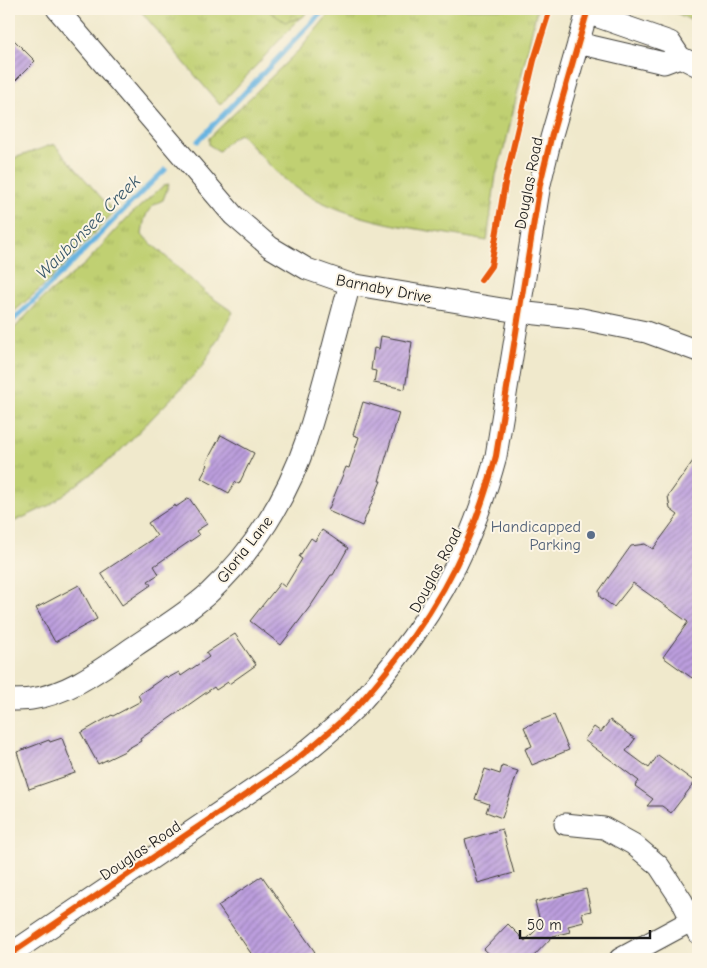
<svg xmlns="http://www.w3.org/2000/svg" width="707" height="968" viewBox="0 0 707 968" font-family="'Comic Neue',sans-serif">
  <defs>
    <pattern id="grass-tufts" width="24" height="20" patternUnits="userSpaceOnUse" patternTransform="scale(1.25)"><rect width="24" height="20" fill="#c0d072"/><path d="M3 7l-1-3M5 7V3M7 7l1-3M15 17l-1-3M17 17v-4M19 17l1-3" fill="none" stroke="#a4b262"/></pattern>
    <pattern id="park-crowns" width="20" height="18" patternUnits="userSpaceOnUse" patternTransform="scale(1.25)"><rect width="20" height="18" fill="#c0d072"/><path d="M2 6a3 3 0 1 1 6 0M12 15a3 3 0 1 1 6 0" fill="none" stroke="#a4b262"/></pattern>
    <pattern id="building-hatch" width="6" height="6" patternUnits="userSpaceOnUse" patternTransform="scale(1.25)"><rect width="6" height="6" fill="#bc9ede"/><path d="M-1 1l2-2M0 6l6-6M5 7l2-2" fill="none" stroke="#9880b3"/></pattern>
  </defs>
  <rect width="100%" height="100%" fill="#fcf5e5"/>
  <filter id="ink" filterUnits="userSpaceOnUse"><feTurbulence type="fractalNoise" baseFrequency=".02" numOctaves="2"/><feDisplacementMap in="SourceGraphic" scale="10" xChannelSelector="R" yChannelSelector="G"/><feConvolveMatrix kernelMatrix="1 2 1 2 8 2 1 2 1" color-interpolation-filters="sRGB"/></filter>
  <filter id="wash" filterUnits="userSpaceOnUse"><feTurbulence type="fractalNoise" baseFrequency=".0096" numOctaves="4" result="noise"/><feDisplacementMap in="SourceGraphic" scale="20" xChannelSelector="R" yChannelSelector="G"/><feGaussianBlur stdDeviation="1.12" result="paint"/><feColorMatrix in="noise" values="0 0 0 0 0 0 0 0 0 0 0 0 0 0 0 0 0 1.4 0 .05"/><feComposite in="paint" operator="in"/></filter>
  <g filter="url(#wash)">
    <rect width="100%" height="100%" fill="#f0e9cc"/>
    <!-- grass -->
    <path fill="url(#grass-tufts)" stroke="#6e7647" d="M139,9H308L220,105Z
      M333,9H537L506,142L496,175L487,241C422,228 352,225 295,187C274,173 258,151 240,134L232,138L219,151L209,145V138L301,48Z
      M54,144L114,212L52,278L9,316V160Z
      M169,184L163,200C146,207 144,218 142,235L207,294L233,312L202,367L116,455L50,505L9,524V334L43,298L85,264L127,218L164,185Z"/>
    <!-- park -->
    <path fill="url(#park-crowns)" stroke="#6e7647" d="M266,9H309L303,17L285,22Z
      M669,9H698V24Z"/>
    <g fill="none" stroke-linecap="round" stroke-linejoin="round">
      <!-- stream -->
      <path stroke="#68b4e1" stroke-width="5" d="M198,141L325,9
        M9,324C63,275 111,220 165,170"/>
    </g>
    <g id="blocks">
      <!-- building -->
      <path fill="url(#building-hatch)" d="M9,35L35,61L9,87Z
        M381,336L412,342L405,389L374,383L376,371L371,370L374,348L379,349Z
        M363,402L399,413L379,481H381L362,526L328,511L346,467L349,468L359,437L353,435Z
        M221,435L254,453L239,484L235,482L229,493L201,478L208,465L206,463Z
        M698,454V670L692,678L663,657L688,622L633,583L614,607L600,597L599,591L631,546L645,544L653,549L678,515L670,509L668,496Z
        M189,498L207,524L196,531L199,535L154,566L159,574L148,581L151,585L122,605L101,573L157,536L148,523L175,505L176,507Z
        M322,530L348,548L333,575H331L312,604L281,645L250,621L280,583L285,587L302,559L299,557L311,538L315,541Z
        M79,585L97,619L55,642L36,608Z
        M235,634L256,665L229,684L228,682L216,690L214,687L140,739L141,741L127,749V750L98,764L81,733L112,715L113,716L141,701L138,695L166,676L168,678L179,672L181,676L209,657L206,653Z
        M554,715L569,750L532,765L525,749L532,746L524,727Z
        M610,720L635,739L626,751L649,768L658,755L695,782L671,813L662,806H647L653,799L635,786L639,781L584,740L594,727L601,732Z
        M62,738L75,773L29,789L17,752L49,740L50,742Z
        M502,766L518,771L502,818L486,812L489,804L475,799L485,769L500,774Z
        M502,829L514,873L478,883L465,840Z
        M262,876L315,952L304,959H255L218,906Z
        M586,889L591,911L582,913L584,922L568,926L570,932L553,936L531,959H495L484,949L508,924L525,941L541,925L535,902Z"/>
    </g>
  </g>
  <g filter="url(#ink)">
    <use href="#blocks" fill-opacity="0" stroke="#3c3b36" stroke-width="1"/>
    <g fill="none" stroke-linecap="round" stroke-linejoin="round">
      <!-- minor casing -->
      <g stroke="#3c3b36" stroke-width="23">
        <path id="minor" d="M57,9L233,215L270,247L307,269L350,284L519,312L582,319L646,332L698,351
          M587,13L670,42L680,57L698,66
          M578,43L664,63L680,57
          M9,700C16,700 24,700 31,699C70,694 104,667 135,646C160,629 187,613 209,593C253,552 287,498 306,441C323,390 335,336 350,284
          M565,824L604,828L633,844L659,866L682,901L698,933
          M9,955L288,766C312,747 336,727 357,706C370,692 382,677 394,662C446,596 474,537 496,456L540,184L551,138L588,9
          M620,959L698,917"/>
      </g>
      <!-- minor -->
      <use href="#minor" stroke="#fff" stroke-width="21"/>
      <!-- cycleway casing -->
      <g stroke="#fcf5e5" stroke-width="9">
        <path id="cycleway" d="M481,280L491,266L506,178L534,60L550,9
          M9,955L288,766C312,747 336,727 357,706C370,692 382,677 394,662C446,596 474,537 496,456L540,184L551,138L588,9"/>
      </g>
      <!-- cycleway -->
      <use href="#cycleway" stroke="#e8590c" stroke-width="6"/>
    </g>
  </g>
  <!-- markers -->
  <circle fill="#5c6f8a" stroke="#fcf5e5" stroke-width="2" cx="591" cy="535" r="5"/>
  <g text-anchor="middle" stroke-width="4" stroke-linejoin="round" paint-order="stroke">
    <!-- street labels -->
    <g font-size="16" fill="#1c1c1c" stroke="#fcf5e5">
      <text transform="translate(528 183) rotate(-79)" y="6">Douglas Road</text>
      <text transform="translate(384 288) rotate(11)" y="6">Barnaby Drive</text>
      <text transform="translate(244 549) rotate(-52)" y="6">Gloria Lane</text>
      <text transform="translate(435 570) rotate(-62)" y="6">Douglas Road</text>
      <text transform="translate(140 850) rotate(-34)" y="6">Douglas Road</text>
    </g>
    <!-- service labels -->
    <g font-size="16" fill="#4e5e75" stroke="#fcf5e5" text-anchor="end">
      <text x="581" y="532">Handicapped<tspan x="581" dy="18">Parking</tspan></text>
    </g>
    <!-- water labels -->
    <g font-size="18" font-style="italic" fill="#3a596b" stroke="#fcf5e5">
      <text transform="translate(88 227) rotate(-45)" y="6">Waubonsee Creek</text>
    </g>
  </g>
  <!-- margin -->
  <rect width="707" height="968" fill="none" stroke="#fcf5e5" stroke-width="30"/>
  <!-- scale -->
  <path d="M520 930v8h130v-8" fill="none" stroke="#1c1c1c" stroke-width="2.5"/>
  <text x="527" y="930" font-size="15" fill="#1c1c1c" stroke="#fcf5e5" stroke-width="4" paint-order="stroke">50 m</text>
</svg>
